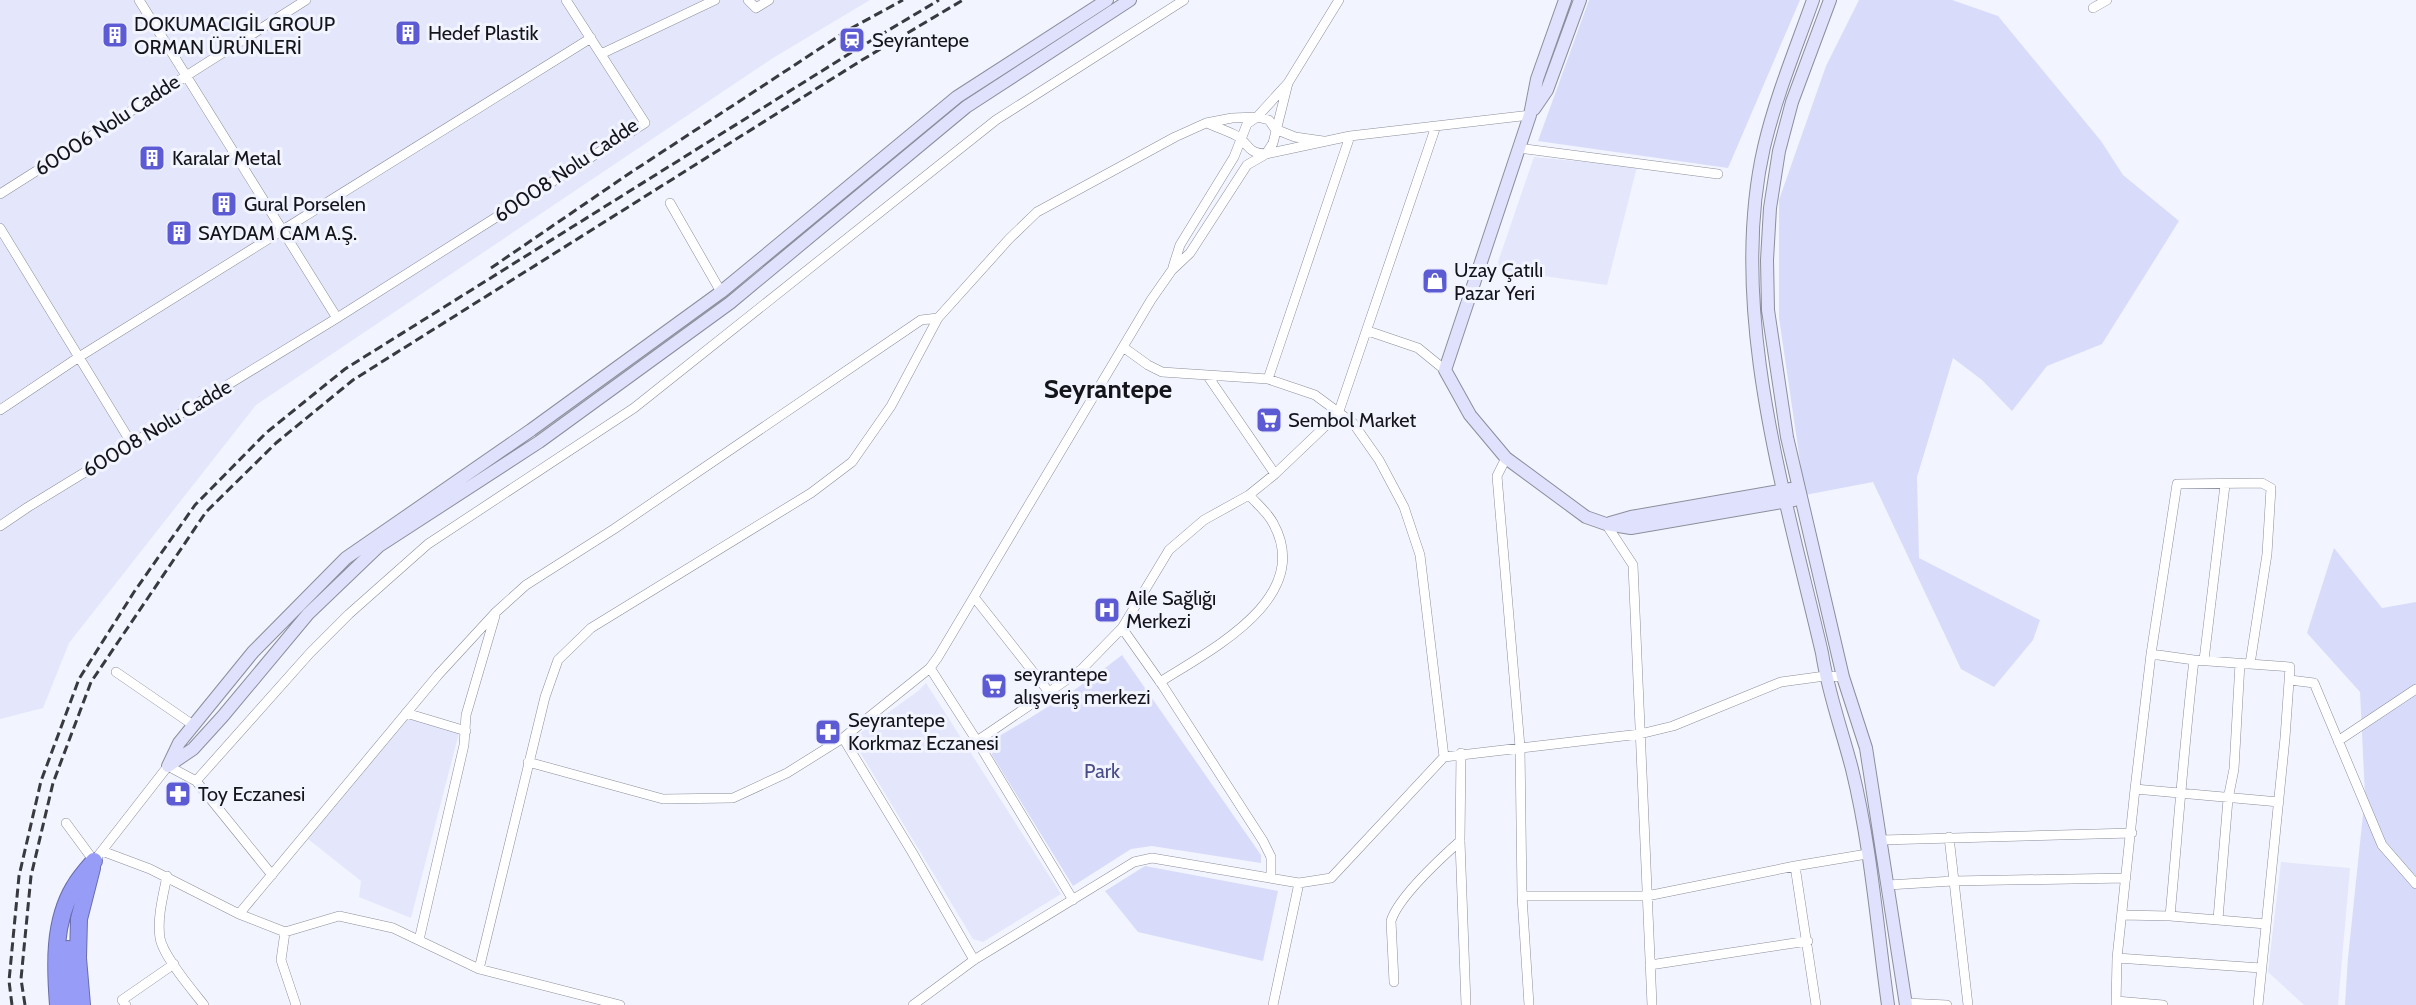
<svg xmlns="http://www.w3.org/2000/svg" width="2416" height="1005" viewBox="0 0 2416 1005" font-family="Cabin,sans-serif">
  <rect width="100%" height="100%" fill="#f2f4ff"/>
  <!-- built -->
  <path fill="#e4e7fc" d="M0,0H870L773,58L256,405L69,643L43,708L0,719Z
    M1534,157L1637,167L1607,285L1501,270L1498,262Z
    M926,683L1061,894L983,942L973,939L852,739L918,691Z
    M404,717L459,733L411,918L359,897L361,881L308,839Z
    M2281,862L2350,868L2338,1005H2304L2268,972Z"/>
  <!-- green -->
  <path fill="#d8dcfa" d="M1589,0H1800L1728,168L1538,141Z
    M1859,0H1952L1998,16L2101,141L2123,175L2179,221L2102,344L2047,366L2012,411L1982,380L1953,358L1917,477L1919,558L2040,620L2033,640L1994,687L1961,669L1873,482L1805,495L1779,318V200L1826,66Z
    M2334,548L2382,608L2416,602V1005H2345L2348,958L2365,795L2360,692L2307,633Z
    M1122,655L1261,855V863L1152,846L1131,849L1073,886L992,755L994,739C1039,713 1082,687 1122,655Z
    M1145,866L1278,891L1263,961L1138,932L1105,891Z"/>
  <g fill="none" stroke-linecap="round" stroke-linejoin="round">
    <!-- street casing -->
    <g stroke="#8c8e9b" stroke-width="10">
      <path id="street" d="M139,0L337,318
        M748,0L756,8L769,0
        M2093,8L2107,0
        M601,54L715,0
        M1209,124C1218,128 1228,131 1237,136C1250,144 1246,153 1266,154L1350,136L1530,115
        M1518,148L1718,174
        M0,194L306,0
        M670,203L721,292
        M0,228L132,444
        M1173,267L1180,245L1234,157L1247,124L1257,117L1288,83L1339,0
        M1368,331L1418,348L1445,370
        M1123,347L1148,365L1162,372L1268,379L1315,395L1353,423L1379,460L1404,507L1420,555L1444,757L1331,878L1299,883
        M1207,375L1275,474
        M1268,379L1350,136
        M0,410L79,357L591,38
        M1506,458L1497,476L1520,747L1522,896L1529,1005
        M1606,524L1633,565L1652,1005
        M0,526L28,507L337,318L645,123L566,0
        M974,597L1049,692L1082,669L1122,628L1169,550L1204,520L1249,495L1275,474L1338,414L1436,126
        M1122,628L1163,686L1263,841L1271,857V877
        M2151,654L2194,660L2290,667L2285,738L2258,1005
        M2204,660L2225,485
        M116,672L193,725
        M2290,680L2314,683L2382,845L2416,884
        M1160,682C1210,650 1315,598 1273,523C1268,513 1257,504 1249,495
        M406,713L466,731
        M843,738L912,852L974,960
        M977,741L1049,692
        M2338,741L2416,689
        M1461,753L1460,841L1466,1005
        M1444,757L1640,734L1673,726L1781,682L1825,676L1843,677
        M528,762L663,799L733,798L787,773L843,738L930,668
        M196,781L310,653L349,614L428,544L634,408L996,120L1184,0
        M2135,789L2279,802
        M66,823L94,861L168,766L196,781L272,875
        M1949,837L1968,1005
        M1882,840L2132,833
        M102,851L150,869L239,914L285,932L339,916L393,928L479,969L620,1005
        M1795,866L1816,1005
        M167,876C163,896 157,918 160,938C163,956 192,990 204,1005
        M1888,885L1953,881L2126,878
        M1522,896H1647L1795,866L1867,854
        M1073,900L977,741L930,668L938,657L1151,300L1172,270L1190,253L1247,165L1266,154L1273,143L1288,83
        M239,914L438,675L496,612L526,585L614,529L921,320L938,318
        M2122,915L2170,916L2266,924
        M2170,916C2178,830 2184,745 2194,660
        M2218,919L2228,799L2234,769L2240,663
        M285,932L281,960L296,1005
        M419,940L464,745L466,715L495,616
        M2117,958L2261,968
        M1650,965L1808,941
        M479,969L545,697L558,660L591,628L811,493L852,462L891,406L938,318L1009,239L1037,212L1175,137L1206,123L1232,118L1257,117L1269,120L1275,129L1295,137L1323,141
        M1394,982L1391,921C1398,898 1441,858 1460,841
        M2116,1001L2163,1005
        M1906,1003L1947,1005
        M126,1005L122,1000L174,964
        M913,1005L974,960L1134,862L1152,858L1299,883L1273,1005
        M2116,1005L2117,958L2135,789L2151,654L2177,484L2262,483L2271,488L2267,554L2250,664"/>
    </g>
    <!-- secondary casing -->
    <g stroke="#8c8e9b" stroke-width="14">
      <path id="secondary" d="M1565,0L1537,79L1530,115L1445,370L1470,415L1506,458L1586,517L1606,524L1631,528L1794,500
        M1813,0C1796,48 1776,96 1764,147C1727,309 1785,494 1822,653C1828,693 1842,730 1852,769C1871,846 1877,927 1888,1005
        M1830,0L1792,102L1779,151L1770,208L1767,260L1768,310L1787,437L1843,677L1866,748L1906,1005
        M1534,109L1547,90L1580,0
        M1610,523L1631,517L1791,489
        M168,766L193,749L223,716L308,614L379,546L539,442L730,303L966,107L1130,0
        M168,766L179,743L253,652L346,558L531,430L721,292L957,97L1107,0"/>
    </g>
    <!-- highway casing -->
    <g stroke="#696daa" stroke-width="18">
      <path id="highway" d="M68,949L71,1005
        M58,1005C55,966 53,922 74,887C79,878 87,869 94,861
        M82,1005L78,958L79,919L92,868"/>
    </g>
    <!-- street -->
    <use href="#street" stroke="#fff" stroke-width="9"/>
    <!-- secondary -->
    <use href="#secondary" stroke="#e0e2fd" stroke-width="12"/>
    <!-- highway -->
    <use href="#highway" stroke="#979df7" stroke-width="16"/>
    <!-- rail -->
    <path stroke="#383a3f" stroke-width="3" stroke-dasharray="9 4.5" stroke-linecap="butt" d="M491,268L627,175L848,30L903,0
      M12,1005L9,981L19,876L41,781L79,679L134,592L195,505L266,433L345,369L857,49L939,0
      M25,1005L21,979L31,876L53,783L91,682L206,512L276,443L353,380L862,60L963,0"/>
  </g>
  <!-- icons -->
  <defs>
    <g id="building-square" transform="scale(1.35)"><rect x="-9" y="-9" width="18" height="18" rx="4" fill="#5d5bd3" stroke="#f2f4ff"/><path d="M-4-6H4V6H1V3H-1V6H-4ZM-2.5-4.3h1.7v1.8h-1.7ZM.8-4.3h1.7v1.8H.8ZM-2.5-1h1.7V.8h-1.7ZM.8-1h1.7V.8H.8Z" fill="#fff"/></g>
    <g id="station-square" transform="scale(1.35)"><rect x="-9" y="-9" width="18" height="18" rx="4" fill="#5d5bd3" stroke="#f2f4ff"/><path d="M-3-6H3Q5-6 5-4V2Q5 4 3 4L4.5 6H3L1.5 4h-3L-3 6H-4.5L-3 4Q-5 4-5 2V-4Q-5-6-3-6ZM-3.5-4v3h7v-3ZM-3.5 1v1.5H-2V1ZM2 1v1.5H3.5V1Z" fill="#fff"/></g>
    <g id="shop-square" transform="scale(1.35)"><rect x="-9" y="-9" width="18" height="18" rx="4" fill="#5d5bd3" stroke="#f2f4ff"/><path d="M-5-2.5h2.3a2.7 3.5 0 0 1 5.4 0H5L5.5 6h-11ZM-1.5-2.5h3a1.5 2.3 0 0 0-3 0Z" fill="#fff"/></g>
    <g id="supermarket-square" transform="scale(1.35)"><rect x="-9" y="-9" width="18" height="18" rx="4" fill="#5d5bd3" stroke="#f2f4ff"/><path d="M-6-5.5h2.5l.6 2H6L4.5 2H-2.5L-4.4-4H-6ZM-1.5 3.2a1.3 1.3 0 1 0 .1 0ZM3 3.2a1.3 1.3 0 1 0 .1 0Z" fill="#fff"/></g>
    <g id="hospital-square" transform="scale(1.35)"><rect x="-9" y="-9" width="18" height="18" rx="4" fill="#5d5bd3" stroke="#f2f4ff"/><path d="M-5-5h3v3.5h4V-5h3V5h-3V1.5h-4V5h-3Z" fill="#fff"/></g>
    <g id="pharmacy-square" transform="scale(1.35)"><rect x="-9" y="-9" width="18" height="18" rx="4" fill="#5d5bd3" stroke="#f2f4ff"/><path d="M-2-6h4v4h4v4h-4v4h-4v-4h-4v-4h4Z" fill="#fff"/></g>
  </defs>
  <g fill-rule="evenodd">
    <use href="#building-square" x="408" y="33"/>
    <use href="#building-square" x="115" y="35"/>
    <use href="#station-square" x="852" y="40"/>
    <use href="#building-square" x="152" y="158"/>
    <use href="#building-square" x="224" y="204"/>
    <use href="#building-square" x="179" y="233"/>
    <use href="#shop-square" x="1435" y="281"/>
    <use href="#supermarket-square" x="1269" y="420"/>
    <use href="#hospital-square" x="1107" y="610"/>
    <use href="#supermarket-square" x="994" y="686"/>
    <use href="#pharmacy-square" x="828" y="732"/>
    <use href="#pharmacy-square" x="178" y="794"/>
  </g>
  <g text-anchor="middle" stroke-width="6" stroke-linejoin="round" paint-order="stroke">
    <!-- poi labels -->
    <g font-size="20" fill="#14151a" stroke="#f2f4ff" text-anchor="start">
      <text x="134" y="31">DOKUMACIGİL GROUP<tspan x="134" dy="23">ORMAN ÜRÜNLERİ</tspan></text>
      <text x="428" y="40">Hedef Plastik</text>
      <text x="872" y="47">Seyrantepe</text>
      <text x="172" y="165">Karalar Metal</text>
      <text x="244" y="211">Gural Porselen</text>
      <text x="198" y="240">SAYDAM CAM A.Ş.</text>
      <text x="1454" y="277">Uzay Çatılı<tspan x="1454" dy="23">Pazar Yeri</tspan></text>
      <text x="1288" y="427">Sembol Market</text>
      <text x="1126" y="605">Aile Sağlığı<tspan x="1126" dy="23">Merkezi</tspan></text>
      <text x="1014" y="681">seyrantepe<tspan x="1014" dy="23">alışveriş merkezi</tspan></text>
      <text x="848" y="727">Seyrantepe<tspan x="848" dy="23">Korkmaz Eczanesi</tspan></text>
      <text x="198" y="801">Toy Eczanesi</text>
    </g>
    <!-- street labels -->
    <g font-size="20" fill="#14151a" stroke="#f2f4ff">
      <text transform="translate(107 125) rotate(-33)" y="7">60006 Nolu Cadde</text>
      <text transform="translate(566 170) rotate(-34)" y="7">60008 Nolu Cadde</text>
      <text transform="translate(157 428) rotate(-31)" y="7">60008 Nolu Cadde</text>
    </g>
    <!-- park labels -->
    <g font-size="20" fill="#494c88" stroke="#f2f4ff">
      <text x="1102" y="778">Park</text>
    </g>
    <!-- district labels -->
    <g font-size="26" font-weight="bold" fill="#14151a" stroke="#f2f4ff">
      <text x="1108" y="398">Seyrantepe</text>
    </g>
  </g>
</svg>
